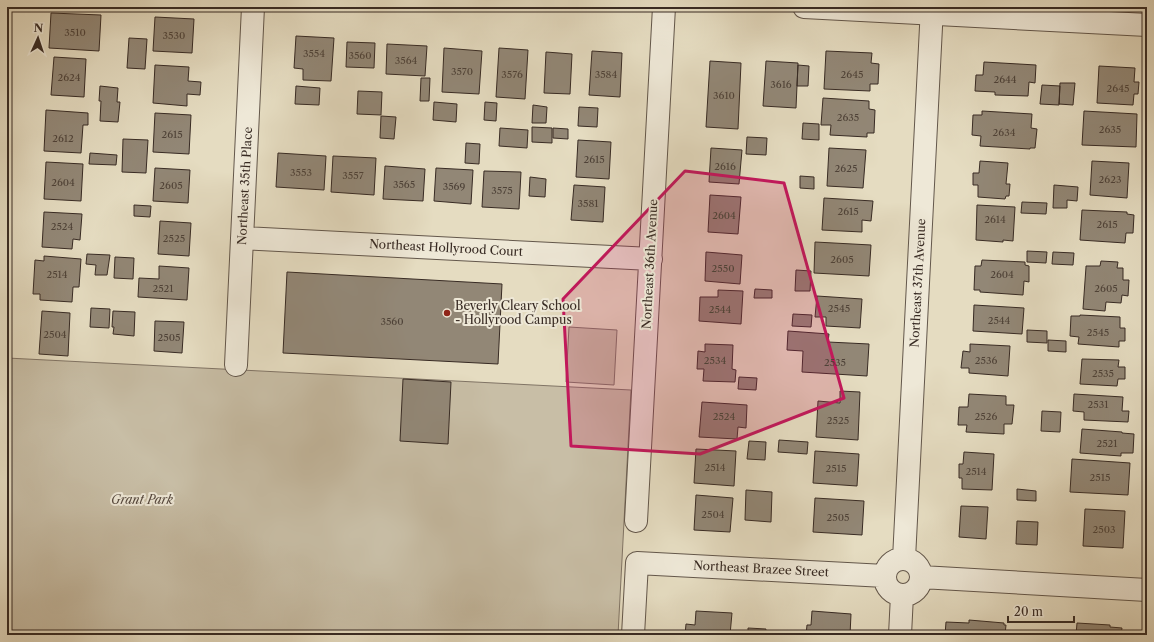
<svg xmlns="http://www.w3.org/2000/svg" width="1154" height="642" viewBox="0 0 1154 642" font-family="'Libre Caslon Text',serif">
  <rect width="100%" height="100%" fill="#e5dcc1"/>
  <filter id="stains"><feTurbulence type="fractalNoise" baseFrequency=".005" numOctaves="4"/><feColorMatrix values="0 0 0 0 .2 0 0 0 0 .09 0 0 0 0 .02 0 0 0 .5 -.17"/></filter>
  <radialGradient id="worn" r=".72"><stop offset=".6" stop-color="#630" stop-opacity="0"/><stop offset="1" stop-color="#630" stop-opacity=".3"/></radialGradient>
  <!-- green -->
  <path fill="#c8bea6" stroke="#807465" d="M569,327L617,330L614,385L566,382Z
    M7,358L631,390L618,635H7Z"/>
  <!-- building -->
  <path fill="#928776" stroke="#382b24" d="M51,13L101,15L99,51L49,48Z
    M155,17L194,19L192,53L153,51Z
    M296,36L334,38L331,81L303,80V69L294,68Z
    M129,38L147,39L145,69L127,68Z
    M347,42L375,43L374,68L346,67Z
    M387,44L427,46L425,76L386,74Z
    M444,48L482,51L479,94L442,92Z
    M499,48L528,50L525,99L496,97Z
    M592,51L622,53L620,97L589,95Z
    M826,51L872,53L871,63L879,64L878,84H870V91L824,89Z
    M546,52L572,54L570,94L544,93Z
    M54,57L86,59L84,97L51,95Z
    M710,61L741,63L738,129L706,127Z
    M766,61L798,63L796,108L763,106Z
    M984,62L1036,65L1035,83L1029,82L1028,96L995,95V92L975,91L976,75H983Z
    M155,65L189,67L188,81L201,82L200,95L187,94V106L153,103Z
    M798,65L809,66L808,86H797Z
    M1099,66L1135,68L1134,82H1139L1138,94H1134L1133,105L1097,103Z
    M421,78H430L429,101H420Z
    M1060,83H1075L1073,105L1059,104Z
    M1042,85L1060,86L1059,105L1040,104Z
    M100,86L118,88L117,102H120L118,122L100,121L101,101H99Z
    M296,86L320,88L319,105L295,104Z
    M358,91L382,92L381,115L357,114Z
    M823,98L869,101V109L875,110L874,133H867V137L830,135L831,125H821Z
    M434,102L457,104L456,122L433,120Z
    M485,102L497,103L496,121L484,120Z
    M533,105L547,107L546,123H532Z
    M579,107L598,108L597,127L578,126Z
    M46,110L88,113V125H83L81,153L44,151Z
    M982,111L1032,114L1031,128L1037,129L1035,148H1030V149L980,146L981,136L972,135L973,115H982Z
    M1084,111L1137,114L1136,147L1082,145Z
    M155,113L191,115L189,154L153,152Z
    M381,116L396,117L394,139L380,138Z
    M803,123L819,124V140L802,139Z
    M532,127L552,128V143L532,142Z
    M500,128L528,130L527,148L499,146Z
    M553,128L568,129V139L553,138Z
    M747,137L767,138L766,155L746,154Z
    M123,139L148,140L146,173L122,172Z
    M578,140L611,142L609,179L576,177Z
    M466,143L480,144L479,164L465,163Z
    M711,148L742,150L739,184L709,182Z
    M829,148L866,150L863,188L827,186Z
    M90,153L117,155L116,165L89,164Z
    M278,153L326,156L324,190L276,187Z
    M333,156L376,158L374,195L331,192Z
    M980,161L1008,163L1006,184H1010L1009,196H1006L1005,199L978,197V185H973V173H979Z
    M1092,161L1129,163L1127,198L1090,195Z
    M46,162L83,164L81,201L44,199Z
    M385,166L425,169L423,201L383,199Z
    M155,168L190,170L188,203L153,201Z
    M436,168L473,170L471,204L434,201Z
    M484,171L521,172L519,209L482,207Z
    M800,176L814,177V189L800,188Z
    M530,177L546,179L545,197L529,196Z
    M574,185L605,187L603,222L571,220Z
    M1054,185L1078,187L1077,201L1067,200V208H1053Z
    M710,195L741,197L738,234L708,232Z
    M824,198L873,201L871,221L862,220V232L822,230Z
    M1022,202L1047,203L1046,214L1021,213Z
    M134,205L151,206L150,217L134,216Z
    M977,205L1015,207L1013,241L1003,240V242L976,240Z
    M1082,210L1127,212V214L1134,215L1133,233H1126L1125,243L1080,240Z
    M44,212L82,214L80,240L73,239L72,249L42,247Z
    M160,221L191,223L189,256L158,254Z
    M815,242L871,245L869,276L814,273Z
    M1027,251L1047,252L1046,263L1027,262Z
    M706,252L742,255L740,284L705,281Z
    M1053,252L1074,253L1073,265L1052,264Z
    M87,254L110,255L107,275H95L96,265L86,264Z
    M44,256L81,259L79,287H73L72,302L40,300V294H33L35,260L44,261Z
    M115,257L134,258L133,279L114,278Z
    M982,260L1025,262V265L1029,266V282L1024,281L1023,295L980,292V290H974L975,266H981Z
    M1101,261L1118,262L1117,268H1123V280H1129L1128,296L1122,295L1121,303L1106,302L1105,311L1083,309L1086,267V266H1100Z
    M159,266L189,268L187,300L138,297L139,278L159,279Z
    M796,270L811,271L810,291H795Z
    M287,272L502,284L498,364L283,353Z
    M755,289L772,290V298H754Z
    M718,290L743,291L741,324L699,321L700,297H718Z
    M817,296L862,299L860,328L826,326V317H815Z
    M974,305L1024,308L1022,334L973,331Z
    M91,308L110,309L109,328L90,327Z
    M42,311L70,313L68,356L39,354Z
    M113,311L135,312L134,336L113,334L114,327H112Z
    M793,314L812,315L811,327L792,326Z
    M1080,315L1120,317V328H1125V341H1119V347L1078,344L1079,337L1070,336L1071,316H1080Z
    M155,321L184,322L182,353L154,351Z
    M1027,330L1047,331V343L1027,342Z
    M788,331L829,334L828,342L869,344L867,376L802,372L803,351L787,350Z
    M1048,340L1066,341V352L1048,351Z
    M705,344L733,345L732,369L736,370L735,382L703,381L704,369H697L698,351L705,352Z
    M970,344L1010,346L1008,376L969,373V368H961L963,351L970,352Z
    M1082,359L1119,360L1118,367H1125V379H1118L1117,386L1080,384Z
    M739,377L757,378L756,390L738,389Z
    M403,379L451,382L448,444L400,441Z
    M840,391L860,392L858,440L816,437L818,401L840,403Z
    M969,394L1006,396V405H1014L1012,424H1004V434L966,432L967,425H958L959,407H968Z
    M1074,394L1123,397L1122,411H1129L1128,422L1084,420V412L1073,411Z
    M702,402L747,405L746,428L738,427L737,439L699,437Z
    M1042,411L1061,412L1060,432L1041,431Z
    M1082,429L1122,432V433L1134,434L1133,453H1121V456L1080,453Z
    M779,440L808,442L807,454L778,452Z
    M749,441L766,442L765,460L747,459Z
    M696,449L736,451L734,486L694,483Z
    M815,451L859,454L857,486L813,483Z
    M964,452L994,454L992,490L962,489V478H959V464H963Z
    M1072,459L1130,463L1128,495L1070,492Z
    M1017,489L1036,491V501L1017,500Z
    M746,490L772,492L771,522L745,520Z
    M696,495L733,498L730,532L694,530Z
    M815,498L864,501L862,535L813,532Z
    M961,506L988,507L986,539L959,537Z
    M1085,509L1125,511L1123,548L1083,546Z
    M1017,521L1038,522L1037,545L1016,544Z
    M696,611L732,613L730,635H685L686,624L695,625Z
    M812,611L851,614L850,635H806L807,625H811Z
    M969,620L1004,623V625H1006L1005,635H945L946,622L969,623Z
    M1077,623L1110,625V627L1122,628L1121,635H1076Z
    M748,628L766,629L765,635H748Z"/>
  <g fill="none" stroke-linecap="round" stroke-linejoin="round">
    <!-- minor casing -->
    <g stroke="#63574b" stroke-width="24">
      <path id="minor" d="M242,238L651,259
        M236,365L253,7
        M636,521L664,7
        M885 577a18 18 0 1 1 36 0a18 18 0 1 1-36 0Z
        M904,559L932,7
        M921,577L1147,590
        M633,635L637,563L885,576
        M900,635L902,595"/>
    </g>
    <!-- tertiary casing -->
    <g stroke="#63574b" stroke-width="24">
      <path id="tertiary" d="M804,7L1147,25"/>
    </g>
    <!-- minor -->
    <use href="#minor" stroke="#eee8d7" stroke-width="22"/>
    <!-- tertiary -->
    <use href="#tertiary" stroke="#eee8d7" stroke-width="22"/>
  </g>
  <!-- marked area -->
  <path fill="#c2185b" fill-opacity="0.2" stroke="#c2185b" stroke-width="3" stroke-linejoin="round" d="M685,171L784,183L844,398L700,454L571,446L563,299Z"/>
  <!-- markers -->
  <circle fill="#8f2418" stroke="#eee8d7" stroke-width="1.5" cx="447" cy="313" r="4"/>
  <g text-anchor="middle" stroke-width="4" stroke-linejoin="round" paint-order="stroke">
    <!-- number labels -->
    <g font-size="10" fill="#4e4238">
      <text x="75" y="36">3510</text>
      <text x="174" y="39">3530</text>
      <text x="314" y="57">3554</text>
      <text x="360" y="59">3560</text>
      <text x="406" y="64">3564</text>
      <text x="462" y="75">3570</text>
      <text x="512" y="78">3576</text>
      <text x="606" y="78">3584</text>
      <text x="852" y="78">2645</text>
      <text x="69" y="81">2624</text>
      <text x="1005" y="83">2644</text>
      <text x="781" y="88">3616</text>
      <text x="1118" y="92">2645</text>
      <text x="724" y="99">3610</text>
      <text x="848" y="121">2635</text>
      <text x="1110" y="133">2635</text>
      <text x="1004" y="136">2634</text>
      <text x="172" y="138">2615</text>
      <text x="63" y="142">2612</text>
      <text x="594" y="163">2615</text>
      <text x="725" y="170">2616</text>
      <text x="846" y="172">2625</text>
      <text x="301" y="176">3553</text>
      <text x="353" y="179">3557</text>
      <text x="1110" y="183">2623</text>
      <text x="63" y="186">2604</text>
      <text x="404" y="188">3565</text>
      <text x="171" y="189">2605</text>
      <text x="454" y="190">3569</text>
      <text x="502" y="194">3575</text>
      <text x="588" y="207">3581</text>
      <text x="848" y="215">2615</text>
      <text x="724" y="219">2604</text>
      <text x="995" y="223">2614</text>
      <text x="1107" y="228">2615</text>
      <text x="62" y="230">2524</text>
      <text x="174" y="242">2525</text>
      <text x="842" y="263">2605</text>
      <text x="723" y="272">2550</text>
      <text x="57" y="278">2514</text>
      <text x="1002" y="278">2604</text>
      <text x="163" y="292">2521</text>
      <text x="1106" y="292">2605</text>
      <text x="839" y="312">2545</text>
      <text x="720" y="313">2544</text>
      <text x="999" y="324">2544</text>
      <text x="392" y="325">3560</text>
      <text x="1098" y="336">2545</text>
      <text x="55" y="338">2504</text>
      <text x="169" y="341">2505</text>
      <text x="715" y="364">2534</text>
      <text x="986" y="364">2536</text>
      <text x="835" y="366">2535</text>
      <text x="1103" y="377">2535</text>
      <text x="1098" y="408">2531</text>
      <text x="724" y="420">2524</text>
      <text x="986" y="420">2526</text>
      <text x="838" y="424">2525</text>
      <text x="1107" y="447">2521</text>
      <text x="715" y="471">2514</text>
      <text x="836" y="472">2515</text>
      <text x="976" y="475">2514</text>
      <text x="1100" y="481">2515</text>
      <text x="713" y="518">2504</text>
      <text x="838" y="521">2505</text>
      <text x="1104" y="533">2503</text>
    </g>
    <!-- street labels -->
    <g font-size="12" fill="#382b24" stroke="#eee8d7">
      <text transform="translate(245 186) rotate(-87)" y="4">Northeast 35th Place</text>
      <text transform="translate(446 248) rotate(3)" y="4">Northeast Hollyrood Court</text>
      <text transform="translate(650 264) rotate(-87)" y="4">Northeast 36th Avenue</text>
      <text transform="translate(918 283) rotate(-87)" y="4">Northeast 37th Avenue</text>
      <text transform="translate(761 569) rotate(3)" y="4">Northeast Brazee Street</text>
    </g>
    <!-- poi labels -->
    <g font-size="12" fill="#382b24" stroke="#eee8d7" text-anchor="start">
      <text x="455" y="310">Beverly Cleary School<tspan x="455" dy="14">- Hollyrood Campus</tspan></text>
    </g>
    <!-- park labels -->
    <g font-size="12" font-style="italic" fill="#55483e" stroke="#eee8d7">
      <text x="142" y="504">Grant Park</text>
    </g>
  </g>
  <!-- margin -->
  <rect width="1154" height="642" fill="none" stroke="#e5dcc1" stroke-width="24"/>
  <rect x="8" y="8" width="1138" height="626" fill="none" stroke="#382b24" stroke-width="2"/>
  <rect x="12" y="12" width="1130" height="618" fill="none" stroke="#382b24"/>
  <!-- north arrow -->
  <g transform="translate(38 38) rotate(3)" stroke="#eee8d7" stroke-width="3" paint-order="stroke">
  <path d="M0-3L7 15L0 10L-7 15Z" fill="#382b24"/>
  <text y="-6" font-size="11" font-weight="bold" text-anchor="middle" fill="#382b24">N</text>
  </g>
  <!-- scale -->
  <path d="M1008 616v6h66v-6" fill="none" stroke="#382b24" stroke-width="2"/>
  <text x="1014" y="616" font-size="12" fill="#382b24" stroke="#eee8d7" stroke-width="3" paint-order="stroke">20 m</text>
  <rect width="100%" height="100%" filter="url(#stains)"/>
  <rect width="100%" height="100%" fill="url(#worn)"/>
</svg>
